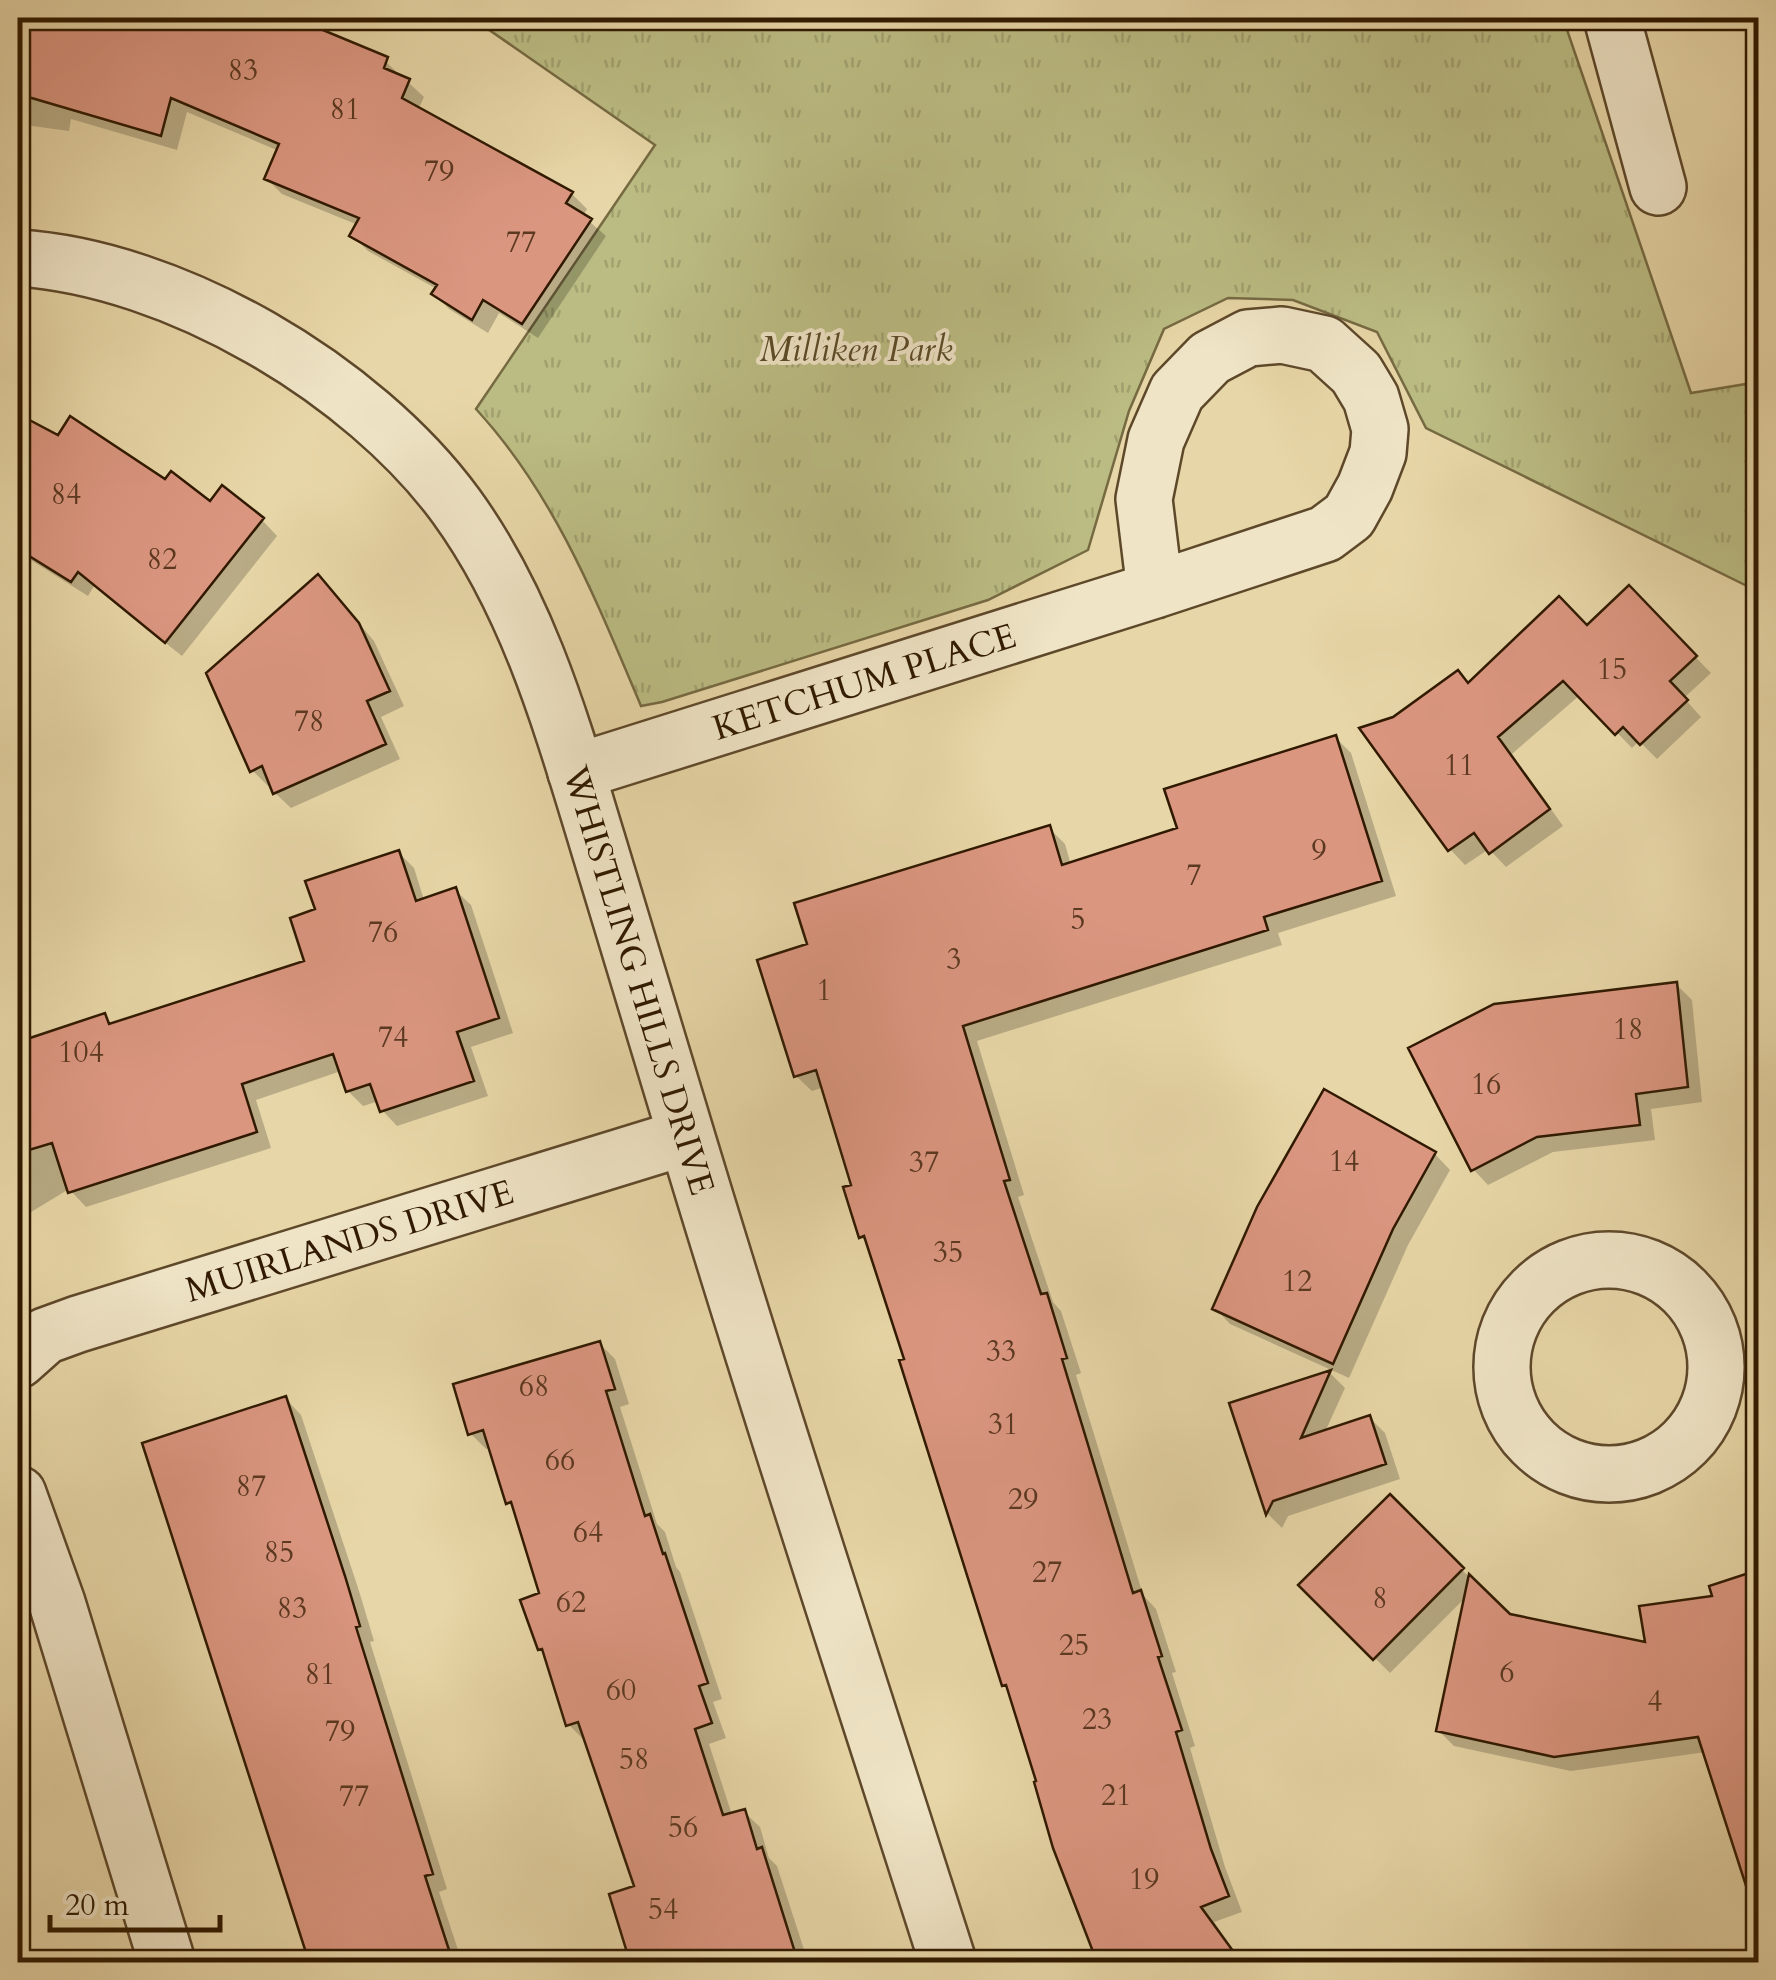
<svg xmlns="http://www.w3.org/2000/svg" width="1776" height="1980" viewBox="0 0 1776 1980" font-family="Cardo,serif">
  <defs>
    <pattern id="park-tufts" width="24" height="20" patternUnits="userSpaceOnUse" patternTransform="scale(2.5)"><rect width="24" height="20" fill="#bbbc83"/><path d="M3 7l-1-3M5 7V3M7 7l1-3M15 17l-1-3M17 17v-4M19 17l1-3" fill="none" stroke="#a1a16f"/></pattern>
  </defs>
  <rect width="100%" height="100%" fill="#e7d6a7"/>
  <filter id="stains"><feTurbulence type="fractalNoise" baseFrequency=".002" numOctaves="4"/><feColorMatrix values="0 0 0 0 .2 0 0 0 0 .09 0 0 0 0 .02 0 0 0 .5 -.17"/></filter>
  <radialGradient id="worn" r=".72"><stop offset=".6" stop-color="#630" stop-opacity="0"/><stop offset="1" stop-color="#630" stop-opacity=".3"/></radialGradient>
  <!-- park -->
  <path fill="url(#park-tufts)" stroke="#766a42" stroke-width="2.5" d="M472,18H1563L1691,393L1758,382V595L1751,588L1426,428L1377,332L1293,300L1228,298L1164,329L1129,411L1088,550L988,600L662,702L641,706C596,600 555,495 476,409L655,145Z"/>
  <!-- shadow -->
  <path fill="#0003" d="M18,18H283L386,62L424,97L418,110L572,194L587,209L583,216L606,236L538,338L499,313L488,333L449,309L434,294L437,289L368,251L352,235L358,225L282,194L267,179L279,151L187,112L177,150L71,119L69,131L18,124Z
    M18,417L210,505L262,520L277,536L182,656L94,586L88,596L18,552Z
    M1629,589L1711,673L1684,698L1701,717L1657,759L1639,741L1632,748L1580,695L1512,754L1563,826L1506,867L1489,849L1465,865L1450,849L1394,719L1588,628Z
    M333,593L374,641L404,706L381,717L400,759L291,808L275,793L272,784L268,786L252,770Z
    M1336,738L1351,753L1396,896L1278,933L1282,945L977,1041L1024,1195L1018,1197L1053,1302L1061,1311L1081,1373L1076,1375L1143,1595L1156,1609L1176,1672L1172,1673L1195,1746L1190,1748L1225,1867L1242,1912L1214,1922L1242,1962H1099L1056,1848L907,1361L869,1244L861,1237L854,1187L824,1087L812,1091L796,1076L810,946L1049,828L1065,844L1071,865L1180,830Z
    M399,853L414,868L424,900L455,890L471,905L513,1033L471,1047L488,1096L397,1126L382,1110L379,1101L363,1106L348,1091L341,1071L256,1100L271,1148L86,1207L69,1189L18,1220V1044L104,1016L114,1025L308,962L318,911Z
    M1676,984L1692,1000L1702,1102L1651,1109L1655,1140L1553,1152L1488,1185L1473,1169Z
    M1325,1092L1435,1154L1450,1170L1408,1245L1349,1378L1230,1324L1215,1308Z
    M599,1343L615,1359L629,1404L620,1407L657,1524L665,1532L676,1567L680,1572L722,1699L713,1702L726,1738L709,1744L732,1815L744,1812L760,1827L769,1858L777,1866L808,1962H643L629,1949L637,1888L587,1739L584,1740L568,1724L547,1656L540,1649L542,1595L516,1510L508,1502L491,1447L486,1449L470,1433Z
    M1330,1373L1345,1388L1325,1432L1370,1418L1385,1433L1400,1479L1288,1516L1282,1528L1268,1514L1232,1404Z
    M286,1399L301,1415L360,1594L374,1641L370,1642L447,1889L439,1892L462,1962H320L302,1909Z
    M1390,1498L1508,1616L1648,1646L1715,1598L1712,1588L1758,1573V1917L1706,1752L1571,1771L1454,1746L1439,1731L1467,1596L1390,1673L1302,1585Z"/>
  <!-- building -->
  <path fill="#db9680" stroke="#301900" stroke-width="2.5" d="M18,18H294L388,57L384,68L410,79L402,98L573,192L566,203L592,219L522,324L483,300L472,320L431,294L437,285L349,236L359,218L264,179L279,144L171,98L161,136L18,94Z
    M18,414L58,435L70,416L165,479L171,471L210,501L222,485L264,518L165,643L78,572L71,582L18,549Z
    M318,574L359,623L390,691L367,701L386,744L273,794L262,766L250,772L206,673Z
    M1629,585L1697,656L1670,681L1688,700L1640,745L1623,727L1615,735L1563,681L1498,737L1550,809L1489,854L1474,833L1448,851L1359,728L1393,717L1458,670L1468,683L1559,596L1587,625Z
    M1336,735L1382,881L1264,917L1268,930L963,1026L1010,1180L1004,1181L1041,1294L1047,1293L1067,1358L1062,1359L1133,1593L1141,1590L1162,1656L1158,1657L1182,1730L1176,1732L1211,1849L1229,1896L1201,1907L1241,1962H1097L1053,1848L1034,1782L1036,1781L1006,1685L1002,1686L899,1360L904,1359L864,1236L859,1238L843,1187L851,1185L816,1070L794,1077L757,960L807,944L794,903L1050,825L1062,865L1177,828L1164,789Z
    M399,850L416,901L456,887L499,1018L457,1032L474,1081L380,1112L370,1084L346,1092L333,1054L242,1084L257,1132L68,1193L52,1143L29,1150L18,1115V1042L105,1013L109,1024L304,961L290,918L315,909L305,881Z
    M1677,982L1688,1087L1636,1094L1640,1125L1537,1137L1471,1171L1408,1048L1494,1004Z
    M1324,1089L1436,1152L1393,1229L1333,1364L1212,1309L1257,1207Z
    M600,1341L615,1389L606,1391L645,1516L650,1514L663,1554L665,1553L708,1683L699,1686L712,1723L695,1729L723,1815L745,1809L757,1849L762,1847L798,1962H630L609,1894L634,1886L578,1722L566,1726L542,1649L538,1650L520,1600L539,1593L511,1502L506,1504L483,1430L468,1435L453,1384Z
    M1331,1370L1301,1438L1370,1415L1386,1464L1273,1501L1266,1515L1229,1403Z
    M286,1396L345,1576L360,1626L356,1627L433,1874L425,1876L449,1950L410,1962H309L142,1443Z
    M1390,1494L1464,1568L1373,1660L1298,1585Z
    M1758,1570V1893L1749,1895L1698,1737L1554,1757L1436,1731L1469,1574L1510,1614L1645,1642L1639,1606L1712,1596L1709,1586Z"/>
  <g fill="none" stroke-linecap="round" stroke-linejoin="round">
    <!-- minor casing -->
    <g stroke="#5e482a" stroke-width="60">
      <g id="minor">
        <path d="M1612,18L1658,187"/>
        <path id="s1" d="M18,258C175,268 363,379 456,506C528,605 561,722 596,837C623,926 650,1015 677,1105C763,1392 857,1677 948,1962"/>
        <path id="s2" d="M576,772L1155,590L1325,534L1349,516L1365,487L1378,453L1380,429L1371,398L1356,373L1324,344L1282,335L1248,338L1210,358L1177,392L1156,440L1144,499L1155,590"/>
        <circle cx="1609" cy="1367" r="107"/>
        <path id="s3" d="M18,1360L45,1336L78,1324L686,1137"/>
        <path d="M18,1494L57,1603L167,1962"/>
      </g>
    </g>
    <!-- minor -->
    <use href="#minor" stroke="#efe4c6" stroke-width="55"/>
  </g>
  <g text-anchor="middle" stroke-width="8" stroke-linejoin="round" paint-order="stroke">
    <!-- number labels -->
    <g font-size="30" fill="#5b3820">
      <text x="243" y="80">83</text>
      <text x="345" y="119">81</text>
      <text x="439" y="181">79</text>
      <text x="521" y="252">77</text>
      <text x="66" y="504">84</text>
      <text x="162" y="569">82</text>
      <text x="1612" y="679">15</text>
      <text x="309" y="731">78</text>
      <text x="1459" y="775">11</text>
      <text x="1319" y="860">9</text>
      <text x="1194" y="885">7</text>
      <text x="1078" y="929">5</text>
      <text x="383" y="942">76</text>
      <text x="954" y="969">3</text>
      <text x="824" y="1000">1</text>
      <text x="1628" y="1039">18</text>
      <text x="393" y="1047">74</text>
      <text x="81" y="1062">104</text>
      <text x="1486" y="1094">16</text>
      <text x="1344" y="1171">14</text>
      <text x="924" y="1172">37</text>
      <text x="948" y="1262">35</text>
      <text x="1297" y="1291">12</text>
      <text x="1001" y="1361">33</text>
      <text x="534" y="1396">68</text>
      <text x="1003" y="1434">31</text>
      <text x="560" y="1470">66</text>
      <text x="251" y="1496">87</text>
      <text x="1023" y="1509">29</text>
      <text x="588" y="1542">64</text>
      <text x="279" y="1562">85</text>
      <text x="1047" y="1582">27</text>
      <text x="1380" y="1608">8</text>
      <text x="571" y="1612">62</text>
      <text x="292" y="1618">83</text>
      <text x="1074" y="1655">25</text>
      <text x="1507" y="1682">6</text>
      <text x="320" y="1684">81</text>
      <text x="621" y="1700">60</text>
      <text x="1655" y="1711">4</text>
      <text x="1097" y="1729">23</text>
      <text x="340" y="1741">79</text>
      <text x="634" y="1769">58</text>
      <text x="1116" y="1805">21</text>
      <text x="354" y="1806">77</text>
      <text x="683" y="1837">56</text>
      <text x="1144" y="1889">19</text>
      <text x="663" y="1919">54</text>
    </g>
    <!-- park labels -->
    <g font-size="35" font-style="italic" fill="#5a4a27" stroke="#efe4c6">
      <text x="856" y="361">Milliken Park</text>
    </g>
    <!-- street labels -->
    <g font-size="35" fill="#301900" stroke="#efe4c6">
      <text dy="12" stroke="none"><textPath href="#s2" startOffset="302">KETCHUM PLACE</textPath></text>
      <text dy="12" stroke="none"><textPath href="#s1" startOffset="1028">WHISTLING HILLS DRIVE</textPath></text>
      <text dy="12" stroke="none"><textPath href="#s3" startOffset="355">MUIRLANDS DRIVE</textPath></text>
    </g>
  </g>
  <!-- margin -->
  <rect width="1776" height="1980" fill="none" stroke="#e7d6a7" stroke-width="60"/>
  <rect x="20" y="20" width="1736" height="1940" fill="none" stroke="#301900" stroke-width="5"/>
  <rect x="30" y="30" width="1716" height="1920" fill="none" stroke="#301900" stroke-width="2.5"/>
  <!-- scale -->
  <path d="M50 1915v15h170v-15" fill="none" stroke="#301900" stroke-width="5"/>
  <text x="65" y="1915" font-size="30" fill="#301900" stroke="#efe4c6" stroke-width="8" paint-order="stroke">20 m</text>
  <rect width="100%" height="100%" filter="url(#stains)"/>
  <rect width="100%" height="100%" fill="url(#worn)"/>
</svg>
